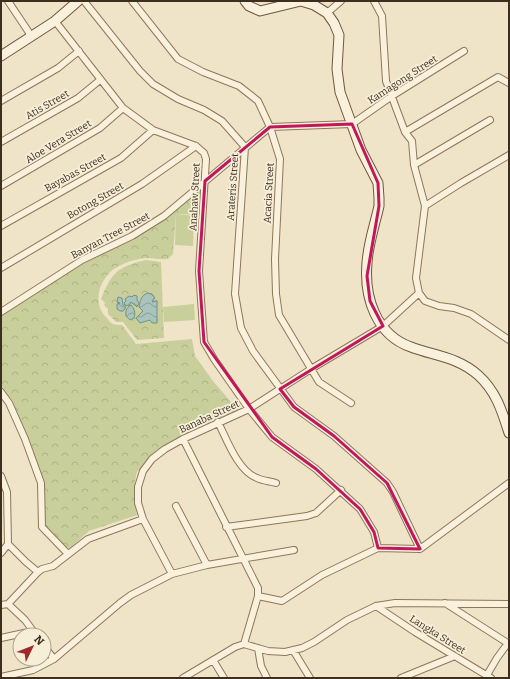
<svg xmlns="http://www.w3.org/2000/svg" width="510" height="679" viewBox="0 0 510 679" font-family="Bitter,serif">
  <defs>
    <pattern id="forest-crowns" width="20" height="18" patternUnits="userSpaceOnUse"><rect width="20" height="18" fill="#c9cf9b"/><path d="M2 6a3 3 0 1 1 6 0M12 15a3 3 0 1 1 6 0" fill="none" stroke="#aeb285"/></pattern>
    <pattern id="water-waves" width="16" height="10" patternUnits="userSpaceOnUse"><rect width="16" height="10" fill="#a9c4bc"/><path d="M0 5q4-4 8 0t8 0" fill="none" stroke="#8ba098"/></pattern>
  </defs>
  <rect width="100%" height="100%" fill="#f0e4c8"/>
  <!-- forest -->
  <path fill="url(#forest-crowns)" d="M198,188H201L198,215L176,214L173,254L168,259C161,260 154,258 147,258C137,258 123,263 114,269C99,280 92,303 106,317C108,319 110,323 113,324C115,325 119,325 122,325L136,344L192,339L195,356L213,381L238,410L198,427L157,450L137,472L135,481V503L137,515L89,531L70,548L66,547L44,527L45,486L12,400L1,388V315L83,263L132,239L166,218Z
    M146,260L161,262L164,338L137,340L123,322H116L108,314V309L104,305L105,303L101,299C112,272 117,267 146,260Z"/>
  <!-- pitch -->
  <path fill="#c9cf9b" d="M176,214L194,216L193,246L175,245Z
    M194,304L195,320L164,322L163,307Z"/>
  <!-- water -->
  <path fill="url(#water-waves)" stroke="#6f938a" d="M148,293L152,294L155,298L153,299V300L152,302L157,301V323H152L150,320L140,323L136,318L143,311L139,307C140,301 141,295 148,293Z
    M134,295L137,296V300L139,303L137,307L131,302L129,306L125,305L124,303L126,301L125,299L129,296L132,297Z
    M118,297L122,298L123,305L126,307L123,311H120L117,309V304L120,303L117,302Z
    M131,305C134,307 136,314 134,318L130,320L126,316C125,310 127,308 131,305Z"/>
  <g fill="none" stroke-linecap="round" stroke-linejoin="round">
    <!-- street casing -->
    <g stroke="#8d765c" stroke-width="8">
      <path id="street" d="M8,1L32,37
        M84,1L140,71L153,84L178,99L204,110L222,121L245,147L235,294L241,328L253,351L294,407L334,436L387,483L393,492L420,549
        M132,1L178,59L203,72L239,86L258,101L270,127L280,159L275,259L276,294L279,315L319,382L351,403
        M374,1L382,16L386,81L405,132L412,141L414,165L425,206L416,278L419,293L425,301L439,306L454,308L471,314L509,340
        M327,13L341,1
        M55,21L123,108L153,130L196,146L204,153L206,159L199,271L204,342L214,359L249,409L272,437L316,469L360,509L374,532L378,548
        M1,101L58,68L79,51
        M405,132L498,77L509,83
        M1,142L78,98L100,80
        M414,165L490,120
        M1,186L100,128L123,108
        M425,206L461,183L509,155
        M1,226L121,158L153,130
        M1,268L142,184L196,146
        M1,312L82,260L132,236L164,216L270,127L352,124L392,96L464,51
        M1,392L9,403L25,439L41,483L42,527L68,554
        M218,422C227,440 238,471 257,478C263,481 270,481 276,483
        M183,439L258,588V596L244,644
        M1,476L7,492L8,544L26,562L38,572
        M176,506L207,565
        M226,527L307,516L316,513L341,490
        M1,553L8,544
        M172,574L143,519L138,503V487L143,471L152,459L165,449L183,439L249,409L311,369L383,326L419,293
        M258,596L282,601L322,575L378,548L420,549L509,483
        M445,603L509,644
        M8,604L25,620L36,635
        M1,605L8,604L38,572L42,569L53,566L88,539L143,519
        M376,606L415,632L491,678
        M1,638L33,631
        M44,646L54,659
        M258,648L261,666L267,678
        M293,650L310,678
        M213,660L224,678
        M487,675L497,658L508,643
        M1,677L33,670L54,659L120,603L131,595L172,574L207,565L294,550
        M183,678L235,647L244,644L268,651L285,652L302,648L314,642L347,620L376,606L395,603L509,604
        M401,678L455,656"/>
    </g>
    <!-- secondary casing -->
    <g stroke="#6f573f" stroke-width="11">
      <path id="secondary" d="M245,1L249,6L260,11L301,1L314,5L327,13L334,23L339,35L337,69L340,92L361,150L378,183L379,198V206C375,224 368,244 367,263C364,297 376,335 411,347C435,356 458,357 478,375C496,391 502,411 509,433
        M1,56L55,21L78,1"/>
    </g>
    <!-- street -->
    <use href="#street" stroke="#faf1dc" stroke-width="6"/>
    <!-- secondary -->
    <use href="#secondary" stroke="#faf1dc" stroke-width="9"/>
  </g>
  <!-- marked area -->
  <path fill="none" stroke="#c2185b" stroke-width="3" stroke-linejoin="round" d="M352,124L378,183L379,206L367,276L370,301L383,326L280,389L294,407L334,436L387,483L420,549L378,548L374,532L360,509L316,469L272,437L204,342L199,271L205,181L270,127Z"/>
  <g text-anchor="middle" stroke-width="3.5" stroke-linejoin="round" paint-order="stroke">
    <!-- street labels -->
    <g font-size="10" fill="#3d2e20" stroke="#f7eed8">
      <text transform="translate(402 79) rotate(-33)" y="4">Kamagong Street</text>
      <text transform="translate(47 104) rotate(-30)" y="4">Atis Street</text>
      <text transform="translate(58 141) rotate(-31)" y="4">Aloe Vera Street</text>
      <text transform="translate(75 172) rotate(-29)" y="4">Bayabas Street</text>
      <text transform="translate(232 187) rotate(-86)" y="4">Arateris Street</text>
      <text transform="translate(268 193) rotate(-87)" y="4">Acacia Street</text>
      <text transform="translate(194 197) rotate(-87)" y="4">Anahaw Street</text>
      <text transform="translate(95 200) rotate(-30)" y="4">Botong Street</text>
      <text transform="translate(110 235) rotate(-28)" y="4">Banyan Tree Street</text>
      <text transform="translate(209 416) rotate(-25)" y="4">Banaba Street</text>
      <text transform="translate(438 634) rotate(32)" y="4">Langka Street</text>
    </g>
  </g>
  <!-- border -->
  <rect width="510" height="679" fill="none" stroke="#3d2e20" stroke-width="4"/>
  <!-- north arrow -->
  <g transform="translate(32 647) rotate(47)"><circle r="19" fill="#f7eed8" stroke="#ada18e"/>
  <path d="M0-3L7 15L0 10L-7 15Z" fill="#9e2a2b"/>
  <text y="-6" font-size="11" font-weight="bold" text-anchor="middle" fill="#3d2e20">N</text>
  </g>
</svg>
